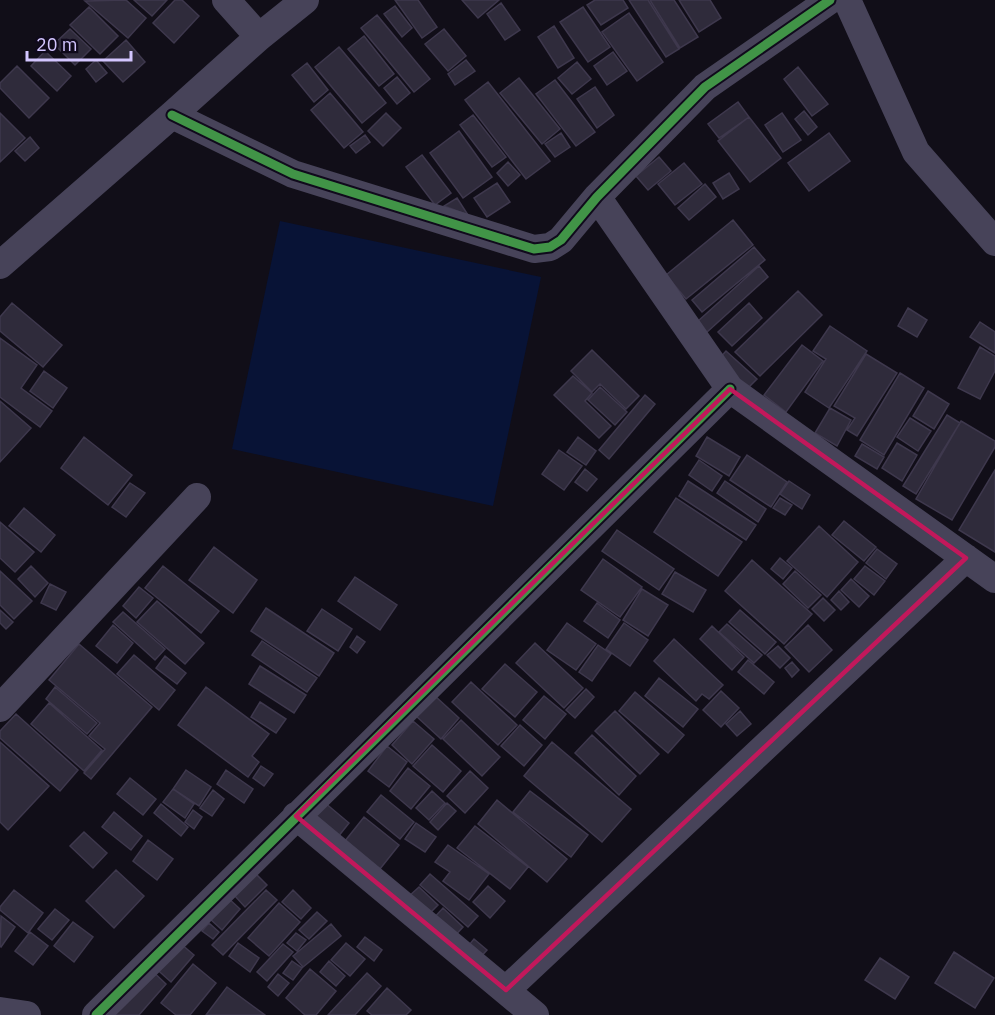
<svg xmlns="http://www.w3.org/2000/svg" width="995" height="1015" viewBox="0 0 995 1015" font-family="'IBM Plex Sans',sans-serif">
  <rect width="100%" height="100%" fill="#110e18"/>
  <!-- water -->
  <path fill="#081336" d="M280,221L541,277L493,506L232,449Z"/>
  <!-- building -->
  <path fill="#2f2b3b" stroke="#3e384d" stroke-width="1.5" d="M126,0L146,18L128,38L85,1Z
    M134,0H167L152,16Z
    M175,0H182L199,16L174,43L153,23Z
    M395,0H418L437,27L422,38Z
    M462,0H499L478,18Z
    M595,0H623L628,8L601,25L587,5Z
    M629,0H648L679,49L666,57Z
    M650,0H674L698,37L680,48Z
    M679,0H710L721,18L699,32Z
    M501,3L520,30L505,40L487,14Z
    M395,6L412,28L402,37L384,14Z
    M89,7L118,36L100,54L70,25Z
    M583,7L610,47L588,62L560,22Z
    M629,13L663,62L637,81L602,32Z
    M377,15L430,79L414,92L361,28Z
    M554,26L574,58L558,68L538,37Z
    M70,29L91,49L75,65L54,44Z
    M444,29L466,56L448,71L425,44Z
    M364,36L394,74L379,86L348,49Z
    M126,40L145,62L123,82L103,61Z
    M339,47L386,103L362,123L315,67Z
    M45,51L71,76L57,91L31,66Z
    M613,52L627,71L607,85L594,66Z
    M96,60L107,73L96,82L86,69Z
    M466,60L475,71L455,85L448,74Z
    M577,62L591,79L572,94L558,78Z
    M307,63L328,90L314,102L292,75Z
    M17,66L49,98L29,118L0,88V83Z
    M798,67L828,104L812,116L784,79Z
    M397,77L410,93L397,104L384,88Z
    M519,78L560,129L542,144L500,93Z
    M555,80L595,132L576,146L536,94Z
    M488,82L550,161L526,179L465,100Z
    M595,87L614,115L597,128L577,99Z
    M330,93L363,132L344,148L311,110Z
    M738,102L749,117L719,138L708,124Z
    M804,111L817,127L808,135L795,119Z
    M0,113L25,138L0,162Z
    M386,113L401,128L383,146L368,131Z
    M782,113L801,140L783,152L765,125Z
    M473,115L506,157L492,167L460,125Z
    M749,117L781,158L750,182L718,141Z
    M459,131L492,177L463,198L430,153Z
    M561,133L570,147L555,157L545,144Z
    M829,133L850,161L809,191L788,163Z
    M365,135L370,142L356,153L350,146Z
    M30,137L39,148L25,161L15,151Z
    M422,155L451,193L435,205L406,167Z
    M659,157L671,171L648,190L636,176Z
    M508,162L520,175L508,186L497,173Z
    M684,163L702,184L675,205L658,184Z
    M729,173L739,189L723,199L713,183Z
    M497,183L510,202L487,217L474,198Z
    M705,184L716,197L689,220L678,208Z
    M457,198L468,215L444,206Z
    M733,220L753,245L686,299L666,275Z
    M754,247L765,260L702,312L692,300Z
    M759,266L768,277L706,333L697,322Z
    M798,291L822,315L760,376L735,352Z
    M12,303L62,345L43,367L0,331V317Z
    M749,303L762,318L732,346L718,332Z
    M908,308L927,320L917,337L898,326Z
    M980,322L995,332V353L970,337Z
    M830,326L867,351L829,408L805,392L826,359L813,351Z
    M0,338L37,365L21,388L52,411L40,427L0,397Z
    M802,345L823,361L786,412L764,395Z
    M980,347L995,356V371L980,399L958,388Z
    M592,350L639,396L626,409L600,384L592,392L571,371Z
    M726,351L757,379L748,388L718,360Z
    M866,354L897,373L857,436L847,430L855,418L834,406Z
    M44,371L67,388L53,408L30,391Z
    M900,373L924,388L884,455L860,440Z
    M573,376L592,393L585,401L611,426L599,438L554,395Z
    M600,387L627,412L615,425L588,400Z
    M928,391L949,404L934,429L913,416Z
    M645,395L655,404L609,459L599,450Z
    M0,401L31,428L0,462Z
    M830,408L851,420L837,446L815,433Z
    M947,415L960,423L916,494L903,486Z
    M910,418L931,431L918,451L897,437Z
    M961,421L995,441V447L952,520L916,499Z
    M84,437L132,475L108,505L61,468Z
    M578,437L596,451L586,465L567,452Z
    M707,437L740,457L729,476L696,456Z
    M897,443L917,455L902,481L882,468Z
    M862,444L884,457L877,469L855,456Z
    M559,450L582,466L564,490L542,474Z
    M747,455L787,482L771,507L730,480Z
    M699,460L722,476L712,491L689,475Z
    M585,469L597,479L587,491L575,482Z
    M995,470V552L959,530Z
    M688,481L756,525L746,540L679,496Z
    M725,481L766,509L758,522L717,493Z
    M789,481L810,495L802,509L780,494Z
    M130,483L145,493L126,517L112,507Z
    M676,498L742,542L718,576L654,532Z
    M780,498L792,505L785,515L773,508Z
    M24,508L55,535L41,552L9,526Z
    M844,521L876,547L864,561L832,535Z
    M0,522L34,552L15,572L0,558Z
    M819,526L858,562L827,597L787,561Z
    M617,530L674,569L659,590L602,551Z
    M214,547L257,580L233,613L189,580Z
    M877,549L897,564L886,579L866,563Z
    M780,558L792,568L783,579L771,569Z
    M603,559L642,587L620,617L581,590Z
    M752,560L812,614L784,644L725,591Z
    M31,566L48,583L35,597L18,579Z
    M163,566L219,611L201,633L145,588Z
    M865,566L885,581L874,595L854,579Z
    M0,571L32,601L14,619L0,605Z
    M795,571L821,595L808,608L783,584Z
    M675,572L706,590L693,612L662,594Z
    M355,577L397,605L380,630L338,601Z
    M851,579L869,596L859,607L841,590Z
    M50,584L66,592L56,610L41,603Z
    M139,587L153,598L136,618L123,606Z
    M642,589L668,605L648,636L623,620Z
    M839,591L849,602L841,610L831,600Z
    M823,598L835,610L824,621L812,609Z
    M157,601L204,643L185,664L137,622Z
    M597,603L620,620L608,638L584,621Z
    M266,608L334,653L319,676L251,631Z
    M322,609L352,629L338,651L307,631Z
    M0,610L13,622L6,629L0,623Z
    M740,610L776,642L765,654L729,622Z
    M123,612L165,649L155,660L113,622Z
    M567,623L596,644L576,670L547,650Z
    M624,623L648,640L630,666L606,649Z
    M727,624L762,655L754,663L719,632Z
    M113,625L133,643L117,663L96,646Z
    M808,625L832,650L809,672L785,647Z
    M712,626L744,657L732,670L700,639Z
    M357,636L365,642L357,653L350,647Z
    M674,639L723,685L709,699L702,694L696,701L654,661Z
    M262,641L317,678L307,692L252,655Z
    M535,643L583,688L564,708L516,663Z
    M79,644L152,707L91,779L84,773L105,749L89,736L100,723L49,680Z
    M598,645L611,654L592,681L579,672Z
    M778,646L790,658L780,668L767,655Z
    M134,655L175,690L159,710L117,674Z
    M165,656L186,673L177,684L156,668Z
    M748,660L774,682L764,694L738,672Z
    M792,662L799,670L792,677L785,668Z
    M505,664L537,692L515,717L482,689Z
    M260,666L306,695L294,713L249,684Z
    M659,678L698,709L683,727L645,696Z
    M471,682L517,725L498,745L452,702Z
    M55,687L97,723L87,734L46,699Z
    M206,687L269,734L252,756L259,762L248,777L178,725Z
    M586,689L594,697L575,718L566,710Z
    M721,691L739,708L721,727L703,710Z
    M635,692L684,735L668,753L619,711Z
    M435,696L459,718L441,739L416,716Z
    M544,696L566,714L545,739L523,720Z
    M260,702L286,719L276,733L251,717Z
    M49,703L102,750L84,771L31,724Z
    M615,711L659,754L640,774L595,731Z
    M740,711L751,724L737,736L726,724Z
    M16,714L78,770L60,791L0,738V731Z
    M461,720L500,757L482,776L443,739Z
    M413,721L434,739L412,764L392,745Z
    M520,725L542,745L524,766L501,746Z
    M592,735L636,776L619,795L575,753Z
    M0,742L49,786L8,830L0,822Z
    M552,742L631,809L602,842L524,776Z
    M432,745L461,771L443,792L413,766Z
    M387,746L407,762L389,787L368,771Z
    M261,766L273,774L264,786L253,778Z
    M408,768L430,786L411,809L390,791Z
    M186,770L211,787L199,806L173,789Z
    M226,770L253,789L244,803L217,784Z
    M470,771L488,788L465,813L447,796Z
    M130,778L156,799L143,815L117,794Z
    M173,789L194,804L185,818L163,802Z
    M213,790L224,799L212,816L200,808Z
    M432,791L445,803L429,820L416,808Z
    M530,791L588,835L571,857L513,812Z
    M381,795L414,822L400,839L367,812Z
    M497,800L567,859L547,882L478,824Z
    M324,802L349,823L334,842L308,820Z
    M447,803L456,811L438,830L430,822Z
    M161,804L188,827L181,836L154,813Z
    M193,810L202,817L194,829L185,822Z
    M114,812L142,836L131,850L102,827Z
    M364,817L399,845L380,869L345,841Z
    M416,823L436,837L425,852L405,839Z
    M475,826L528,867L510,889L457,848Z
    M84,832L107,853L93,868L70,846Z
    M148,840L173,859L157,880L133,861Z
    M448,845L489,874L469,900L443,881L450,872L435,862Z
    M116,870L144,896L114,928L86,901Z
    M255,873L267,885L245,907L234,895Z
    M430,874L478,916L468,927L420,885Z
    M488,886L505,901L490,918L473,902Z
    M419,887L438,905L426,917L407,898Z
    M14,890L43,913L28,933L0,910V907Z
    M266,890L277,900L223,955L212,945Z
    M293,890L311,908L301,919L282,902Z
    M227,897L240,909L222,930L209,918Z
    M279,903L300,922L269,956L248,938Z
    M443,908L463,927L452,939L432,920Z
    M55,909L69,920L52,940L38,929Z
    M317,912L327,921L309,939L299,930Z
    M1,916L15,927L1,947L0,946Z
    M73,922L93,937L74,962L54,946Z
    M209,923L219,932L213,939L202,931Z
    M331,924L341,936L303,967L293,956Z
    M30,932L48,946L33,965L15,951Z
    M296,933L306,940L297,951L287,943Z
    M365,937L382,950L374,961L357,947Z
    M174,938L194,955L171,982L152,965Z
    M474,939L487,950L477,961L465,950Z
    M238,943L259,958L250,972L229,956Z
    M346,943L365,959L350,976L331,960Z
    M283,944L293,952L267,981L257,972Z
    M954,952L994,978L975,1008L935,983Z
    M880,958L909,977L895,999L865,980Z
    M292,961L302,968L293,980L283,973Z
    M329,961L345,976L336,986L320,972Z
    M193,964L216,983L190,1015H176L161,1003Z
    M148,967L166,984L139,1015H107Z
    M310,969L336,991L316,1015H305L286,998Z
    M367,973L381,986L355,1015H328Z
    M278,974L289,983L278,996L268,987Z
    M227,987L265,1015H206Z
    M387,988L411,1010L406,1015H372L367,1011Z"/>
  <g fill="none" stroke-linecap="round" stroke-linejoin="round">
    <!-- street -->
    <path stroke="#474359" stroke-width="28" d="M226,0L259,37
      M847,0L916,152L995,242
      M172,115L293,174L534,249L550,247L561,240L597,197L705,87L830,0
      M597,197L730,389L995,579
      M0,265L172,115L259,37L305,0
      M0,708L197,497
      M296,816L535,1015
      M506,990L966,558
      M0,1011L27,1015
      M96,1015L730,389"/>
    <!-- cycleway casing -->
    <g stroke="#100a1c" stroke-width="13">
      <path id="cycleway" d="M172,115L293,174L534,249L550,247L561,240L597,197L705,87L830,0
        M96,1015L730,389"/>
    </g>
    <!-- cycleway -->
    <use href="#cycleway" stroke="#419447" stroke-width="9"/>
  </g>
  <!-- marked area -->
  <path fill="none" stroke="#c2185b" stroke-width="4.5" stroke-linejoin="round" d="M730,389L966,558L506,990L296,816Z"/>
  <!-- scale -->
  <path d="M27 51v9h104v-9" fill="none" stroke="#d3c6ff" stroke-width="3"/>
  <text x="36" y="51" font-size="18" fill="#d3c6ff" stroke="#100a1c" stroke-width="4.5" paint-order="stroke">20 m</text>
</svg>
